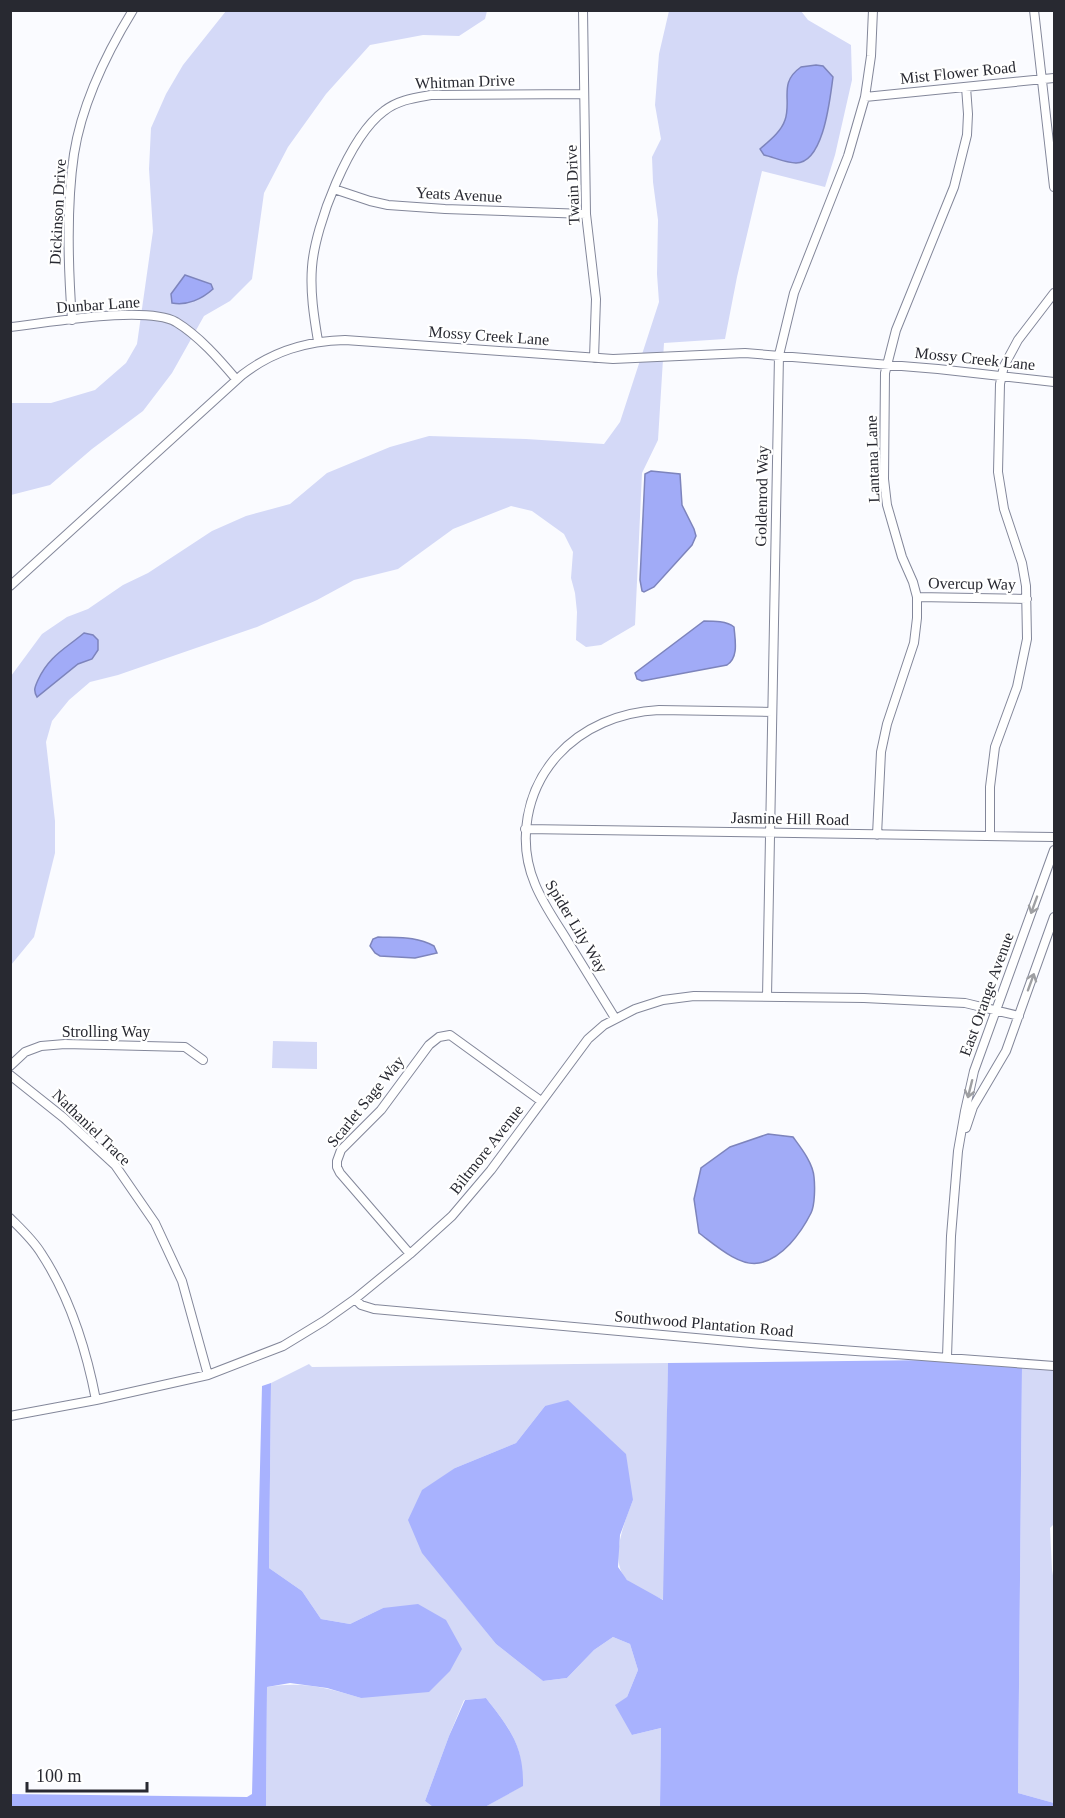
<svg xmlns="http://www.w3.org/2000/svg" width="1065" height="1818" viewBox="0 0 1065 1818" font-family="Georgia,serif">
  <rect width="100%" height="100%" fill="#fafbff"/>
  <!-- green -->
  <path fill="#d4d9f7" d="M226,11H487L485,19L459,36L423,35L370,45L326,94L288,147L264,193L252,279L230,301L204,316L172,373L143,411L92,449L50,485L11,495L10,403H51L95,390L126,363L137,344L153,231L149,169L151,128L166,94L183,65Z
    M669,11H801L808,20L851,45L852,80L835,155L825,187L762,171L737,277L725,339L664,343L658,440L642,473L635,625L601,645L586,647L576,640L577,612L575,593L571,578L573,552L564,534L532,511L511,506L453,529L398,569L354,580L317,600L257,627L118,675L90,682L69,700L52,721L46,742L55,821V853L34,937L11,965V676L42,634L67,617L88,609L123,585L148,573L212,531L246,516L290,504L327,473L390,447L429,436L526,439L604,444L620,422L659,302L657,274L658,220L653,182L652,157L661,139L655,105L659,54Z
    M273,1041L317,1042V1069L272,1068Z
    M668,1363L664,1600C652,1595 636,1589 627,1580C608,1561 625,1521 633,1500L545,1406L516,1443L455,1468L423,1553L496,1644L543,1681L567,1678L594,1650L613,1637L630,1644L638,1670L627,1697L632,1735L661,1728L660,1807H485L522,1786C524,1745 510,1729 486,1698L464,1700L449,1736L425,1801L433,1807L266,1808L267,1687C304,1681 327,1688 361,1698L383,1608L350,1624L321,1619L302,1591L269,1568L271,1383L309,1364L312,1367Z
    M1022,1367L1054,1370V1524L1050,1528L1052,1570L1054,1581V1803L1018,1793Z"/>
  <!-- forest -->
  <path fill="#a8b2fe" d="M934,1360L1022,1367L1018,1793L1054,1803V1807H660L661,1728L632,1735L615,1705L627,1697L638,1670L630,1644L613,1637L594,1650L567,1678L543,1681L496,1644L422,1553L408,1520L422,1490L455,1468L516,1443L545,1406L568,1400L626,1454L633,1500L620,1535L618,1567L627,1580L663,1600L668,1363Z
    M271,1383L269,1568L302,1591L321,1619L350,1624L383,1608L418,1604L446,1620L462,1649L450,1671L429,1692L361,1698L327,1688L290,1683L267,1687L266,1807H11V1794L247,1797L252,1794L262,1386Z
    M486,1698C510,1729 524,1746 523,1786L485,1807H433L425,1801L449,1736L465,1700Z"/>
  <!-- water -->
  <path fill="#a1abf7" stroke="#7d84bc" stroke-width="1.5" d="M816,65L823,66L833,77C830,98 824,163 796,163C786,163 773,157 764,155L760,149C769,141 781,132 785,120C792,100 778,83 801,67Z
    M185,275L211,284L213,289C202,299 187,306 172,303L171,294Z
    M651,471L680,474L682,505L694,529L696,536L692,545L654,587L644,592L642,591L640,580L645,474Z
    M704,621C714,621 727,621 734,627C735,640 739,657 727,665L642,681L637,679L635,673Z
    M84,633L93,635L98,640V650L92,659L78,664L37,697C33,690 35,687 38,680C49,656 65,649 84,633Z
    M378,937C398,938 416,936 434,946L437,953L415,958L380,956L375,953L370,946L373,939Z
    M768,1134L793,1137C801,1148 813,1163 814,1177C815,1186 815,1205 811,1213C801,1233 782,1259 759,1263C739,1267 714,1244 699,1233L694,1199L701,1168L730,1147Z"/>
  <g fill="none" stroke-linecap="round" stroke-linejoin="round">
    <!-- minor casing -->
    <g stroke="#83879a" stroke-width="10">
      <path id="minor" d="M583,10L586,214L596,299L594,358
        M1034,10L1054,187
        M865,97L1054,78
        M334,189L370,201L388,205L445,209L586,214
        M72,320C68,265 66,208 74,154C82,103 106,54 133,10
        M10,327C48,323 145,305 176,322C199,336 219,359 236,379
        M318,341C314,317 310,292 312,267C315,225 349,137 384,111C398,100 414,98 431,95L584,94
        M10,586L242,375C273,351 306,341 345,340L613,359L745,353L938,369L1054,382
        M917,597L1027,599
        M525,829L1054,837
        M877,835L881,752L887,724L914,643L917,618V597L913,582L902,557L887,505L884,479L885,373L896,330L954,187L967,135L968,114L966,87
        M990,836V787L995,747L1017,687L1027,639L1026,586L1022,563L1004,509L998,472L1000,384L1004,366L1018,340L1054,293
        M767,997L779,355L794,293L848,156L865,97L871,56L873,10
        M615,1018C599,992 583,966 567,940C556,922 543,904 535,884C517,841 526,791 557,756C583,727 620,712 659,710L772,712
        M10,1066L25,1052L41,1046L65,1044L185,1047L203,1060
        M10,1075L64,1118L115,1165L155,1223L182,1281L208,1375
        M966,1128L973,1107L1006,1051L1054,917
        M10,1218C21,1229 33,1240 41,1253C70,1297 86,1348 96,1400
        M410,1254L340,1173L337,1167V1161L341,1150L381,1110L429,1045L439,1037L450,1035L541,1101
        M355,1299L361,1305L374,1309L762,1344L1054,1366
        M947,1357L951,1236L958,1151L965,1111L974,1071L1054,850
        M10,1416L96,1400L208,1375L283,1346L324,1321L355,1299L410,1254L452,1216L491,1170L588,1039L604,1025L635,1009L663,1000L694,996L864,998L965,1003L1019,1016"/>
    </g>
    <!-- minor -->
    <use href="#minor" stroke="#fff" stroke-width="8"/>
  </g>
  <!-- one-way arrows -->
  <defs><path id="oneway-shaft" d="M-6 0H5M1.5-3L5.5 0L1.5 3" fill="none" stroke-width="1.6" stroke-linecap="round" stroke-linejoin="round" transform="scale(1.5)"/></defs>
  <g stroke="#9e9fa2">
    <use href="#oneway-shaft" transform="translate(1034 905) rotate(110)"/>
    <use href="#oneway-shaft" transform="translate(1031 982) rotate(-70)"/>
    <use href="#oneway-shaft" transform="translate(970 1089) rotate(104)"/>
  </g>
  <g text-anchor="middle" stroke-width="4.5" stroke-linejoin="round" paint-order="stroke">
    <!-- street labels -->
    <g font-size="16" fill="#282931" stroke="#fff">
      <text transform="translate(958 72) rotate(-6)" y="6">Mist Flower Road</text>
      <text transform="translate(465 81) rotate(-2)" y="6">Whitman Drive</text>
      <text transform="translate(572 185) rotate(-92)" y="6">Twain Drive</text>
      <text transform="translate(459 194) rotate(3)" y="6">Yeats Avenue</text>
      <text transform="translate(57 212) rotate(-87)" y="6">Dickinson Drive</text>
      <text transform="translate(98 304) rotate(-4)" y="6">Dunbar Lane</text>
      <text transform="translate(489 335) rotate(4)" y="6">Mossy Creek Lane</text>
      <text transform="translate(975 358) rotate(6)" y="6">Mossy Creek Lane</text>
      <text transform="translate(872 459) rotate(-92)" y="6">Lantana Lane</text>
      <text transform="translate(761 496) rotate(-89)" y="6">Goldenrod Way</text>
      <text transform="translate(972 583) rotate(1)" y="6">Overcup Way</text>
      <text transform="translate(790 818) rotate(1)" y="6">Jasmine Hill Road</text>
      <text transform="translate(577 926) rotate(59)" y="6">Spider Lily Way</text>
      <text transform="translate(986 994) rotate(-70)" y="6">East Orange Avenue</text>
      <text x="106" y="1037">Strolling Way</text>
      <text transform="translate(365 1101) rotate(-51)" y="6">Scarlet Sage Way</text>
      <text transform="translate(92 1127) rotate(44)" y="6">Nathaniel Trace</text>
      <text transform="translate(486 1149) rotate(-52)" y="6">Biltmore Avenue</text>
      <text transform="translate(704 1323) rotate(5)" y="6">Southwood Plantation Road</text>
    </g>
  </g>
  <!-- border -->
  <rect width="1065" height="1818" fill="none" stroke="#282931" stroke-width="24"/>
  <!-- scale -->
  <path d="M27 1782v9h120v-9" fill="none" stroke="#282931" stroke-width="3"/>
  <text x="36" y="1782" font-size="18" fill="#282931" stroke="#ffffff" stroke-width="4.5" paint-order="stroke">100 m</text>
</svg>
